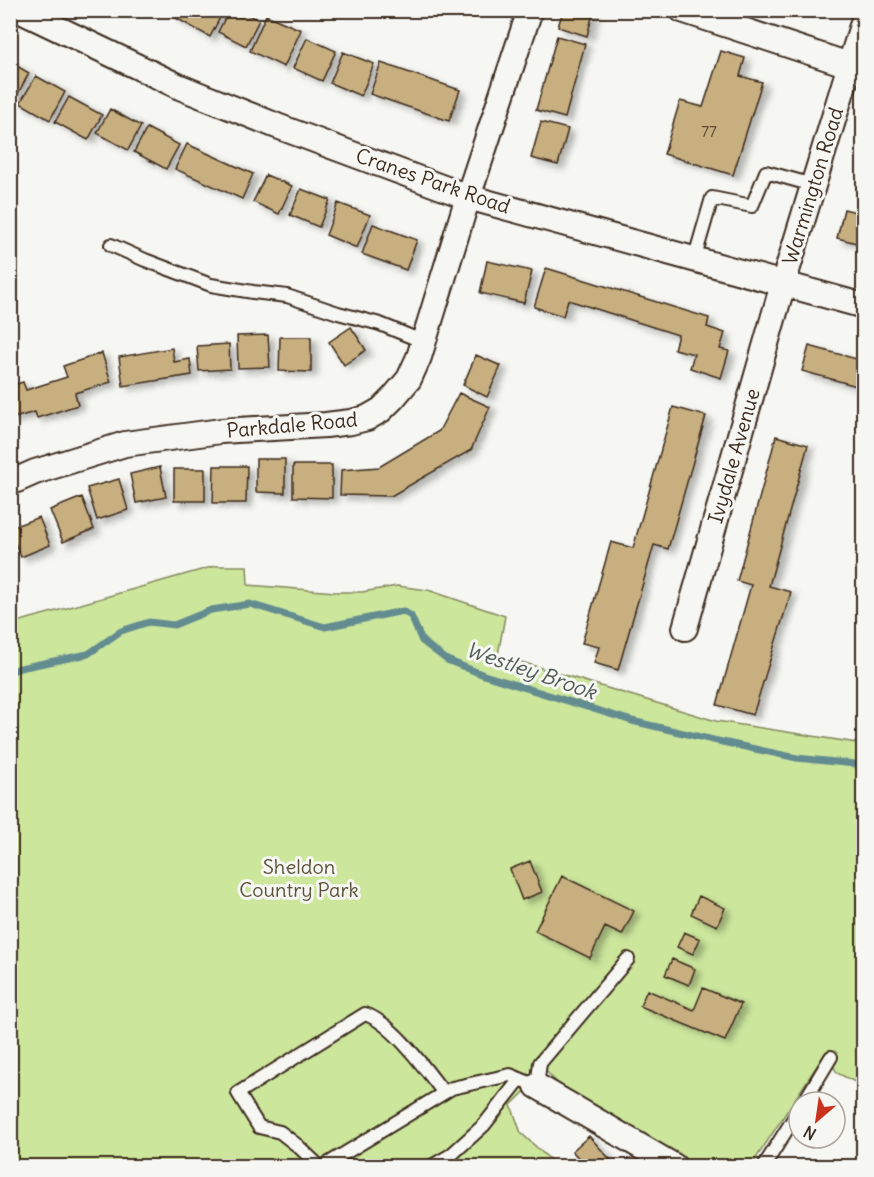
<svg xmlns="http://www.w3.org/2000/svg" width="874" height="1177" viewBox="0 0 874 1177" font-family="Delius,sans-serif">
  <defs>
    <filter id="shadow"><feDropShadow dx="6" dy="4" stdDeviation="3" flood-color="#0004"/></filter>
  </defs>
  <rect width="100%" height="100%" fill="#f6f6f2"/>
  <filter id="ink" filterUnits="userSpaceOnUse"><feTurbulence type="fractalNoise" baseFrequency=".0167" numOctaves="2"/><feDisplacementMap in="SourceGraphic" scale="12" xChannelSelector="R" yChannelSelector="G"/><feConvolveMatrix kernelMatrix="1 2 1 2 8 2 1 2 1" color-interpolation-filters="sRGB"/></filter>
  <g filter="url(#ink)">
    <!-- green -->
    <path fill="#cce69c" stroke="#84885d" stroke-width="1.5" d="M215,566H247L248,585L335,592H362L397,586L428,590L505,616L498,655L716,721L863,744V1086L837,1073L826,1052L751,1166H697L562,1088L546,1071L511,1105L521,1133L557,1166H11L10,624Z"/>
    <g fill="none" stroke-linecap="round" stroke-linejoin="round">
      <!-- stream -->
      <path stroke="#648c90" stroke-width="7" d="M10,672L20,668L88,654L121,631L149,622L174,625L211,610L250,604L325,627L403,611L411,616L422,641L447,660L484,675L632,721L713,740L797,758L864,765"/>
    </g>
    <!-- building -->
    <path fill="#c8af7f" stroke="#3b2a1e" stroke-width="1.5" filter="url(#shadow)" d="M177,10H224L210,37L174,17Z
      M229,10H239L259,20L246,46L218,32Z
      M563,10H594L587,36L558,27Z
      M266,15L301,30L284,67L250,51Z
      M557,36L585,44L565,118L536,110Z
      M307,38L336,51L322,81L293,68Z
      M721,51L745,58L740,76L762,82L733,175L664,154L680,101L703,107Z
      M343,52L374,64L361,96L330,83Z
      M10,62L29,73L14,101L10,99Z
      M381,63L460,90L449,121L370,94Z
      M36,76L65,92L50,120L20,103Z
      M69,97L102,115L88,140L55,122Z
      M110,109L141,126L128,150L97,133Z
      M541,122L568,129L558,165L531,158Z
      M147,128L179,145L166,169L134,152Z
      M187,144L253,174L242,199L175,169Z
      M266,175L292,186L279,214L253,202Z
      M301,189L330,200L319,227L290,215Z
      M338,203L370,215L357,248L326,235Z
      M844,209L864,214V245L837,238Z
      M373,224L417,240L406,270L362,254Z
      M487,261L532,271L524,303L480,293Z
      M546,268L709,318L707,327L725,333L720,349L729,351L721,378L690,368L694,354L674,349L678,335L568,300L563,316L534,307Z
      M351,327L366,350L344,365L329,342Z
      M268,335L270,367L238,368L237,336Z
      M280,337H311V372L279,371Z
      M229,344L230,369L199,371L197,346Z
      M809,346L864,361V388L802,371Z
      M172,348L174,362L190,359L192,375L123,386L119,357Z
      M102,353L111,382L75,393L78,405L37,418L35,412L10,419V386L23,382L26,390L67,377L63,366Z
      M476,355L501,366L487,397L463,385Z
      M459,393L490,407L471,450L391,496L340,495L341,470L379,467L439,431Z
      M673,407L706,416L668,549L654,545L618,670L594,663L599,647L582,643L611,542L633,548Z
      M776,436L808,445L769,586L791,592L753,715L717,705L751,585L737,581Z
      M256,459H285V493L256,492Z
      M293,465H332V498L293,497Z
      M214,466H247L246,503H213Z
      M160,467L166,497L136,503L130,474Z
      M174,469H205V501H174Z
      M119,479L128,510L97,520L87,488Z
      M82,497L94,529L63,542L50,510Z
      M39,517L50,545L21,557L10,532V528Z
      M530,861L542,892L522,900L510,869Z
      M562,876L634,911L622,935L605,927L590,958L535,931Z
      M699,896L725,908L717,926L691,914Z
      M684,932L700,939L693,954L677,947Z
      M672,959L695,969L689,985L665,975Z
      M703,988L741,1004L725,1041L640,1006L647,990L694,1010Z
      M589,1136L616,1166H586L572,1151Z"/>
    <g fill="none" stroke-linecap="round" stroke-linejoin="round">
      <!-- service casing -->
      <g stroke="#3b2a1e" stroke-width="16">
        <path id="service" d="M111,245L145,260L211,285L253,292L287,296L338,313L380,324L424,342
          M694,260L712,198L752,206L766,172L813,185
          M804,1102L831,1057
          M319,1166L298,1146L280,1132L259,1127L238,1093L365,1014C393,1023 426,1070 444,1093
          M324,1166L452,1088L510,1075L537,1086L540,1063L628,959
          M432,1166L451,1155L484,1125L520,1079
          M764,1166L799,1110"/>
      </g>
      <!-- minor casing -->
      <g stroke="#3b2a1e" stroke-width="28">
        <path id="minor" d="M19,10L180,87L277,126L468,197L864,306
          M682,10L849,65
          M10,483L35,472L125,444L221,431L326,425L351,422L367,418L381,410L393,398L409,379L419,357L468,197L530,10
          M685,628L783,284L864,19
          M537,1086L674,1166"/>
      </g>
      <!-- service -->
      <use href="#service" stroke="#f6f6f2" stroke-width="12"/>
      <!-- minor -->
      <use href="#minor" stroke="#f6f6f2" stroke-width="24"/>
    </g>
  </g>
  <g text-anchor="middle" stroke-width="6" stroke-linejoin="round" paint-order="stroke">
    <!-- number labels -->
    <g font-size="16" fill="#5e4b36">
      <text x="709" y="137">77</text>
    </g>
    <!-- street labels -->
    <g font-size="20" fill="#3b2a1e" stroke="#f6f6f2">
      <text transform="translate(433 181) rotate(19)" y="7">Cranes Park Road</text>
      <text transform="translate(813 186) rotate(-73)" y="7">Warmington Road</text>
      <text transform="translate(292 425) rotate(-5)" y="7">Parkdale Road</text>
      <text transform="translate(734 456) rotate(-74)" y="7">Ivydale Avenue</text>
    </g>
    <!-- park labels -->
    <g font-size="20" fill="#585037" stroke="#f6f6f2">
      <text x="299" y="874">Sheldon<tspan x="299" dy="23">Country Park</tspan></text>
    </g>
    <!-- water labels -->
    <g font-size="21" font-style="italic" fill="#4f5b57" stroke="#f6f6f2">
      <text transform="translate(531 671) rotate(19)" y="7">Westley Brook</text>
    </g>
  </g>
  <!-- margin -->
  <rect width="874" height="1177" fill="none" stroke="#f6f6f2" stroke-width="36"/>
  <rect x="18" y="18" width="838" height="1141" fill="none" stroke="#3b2a1e" stroke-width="2" filter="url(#ink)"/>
  <!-- north arrow -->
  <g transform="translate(817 1120) rotate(209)"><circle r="28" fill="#f6f6f2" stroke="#aba49d" stroke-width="1.5"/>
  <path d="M0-4.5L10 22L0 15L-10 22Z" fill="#c8321e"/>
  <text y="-9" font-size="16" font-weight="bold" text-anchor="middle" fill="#3b2a1e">N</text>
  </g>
</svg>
